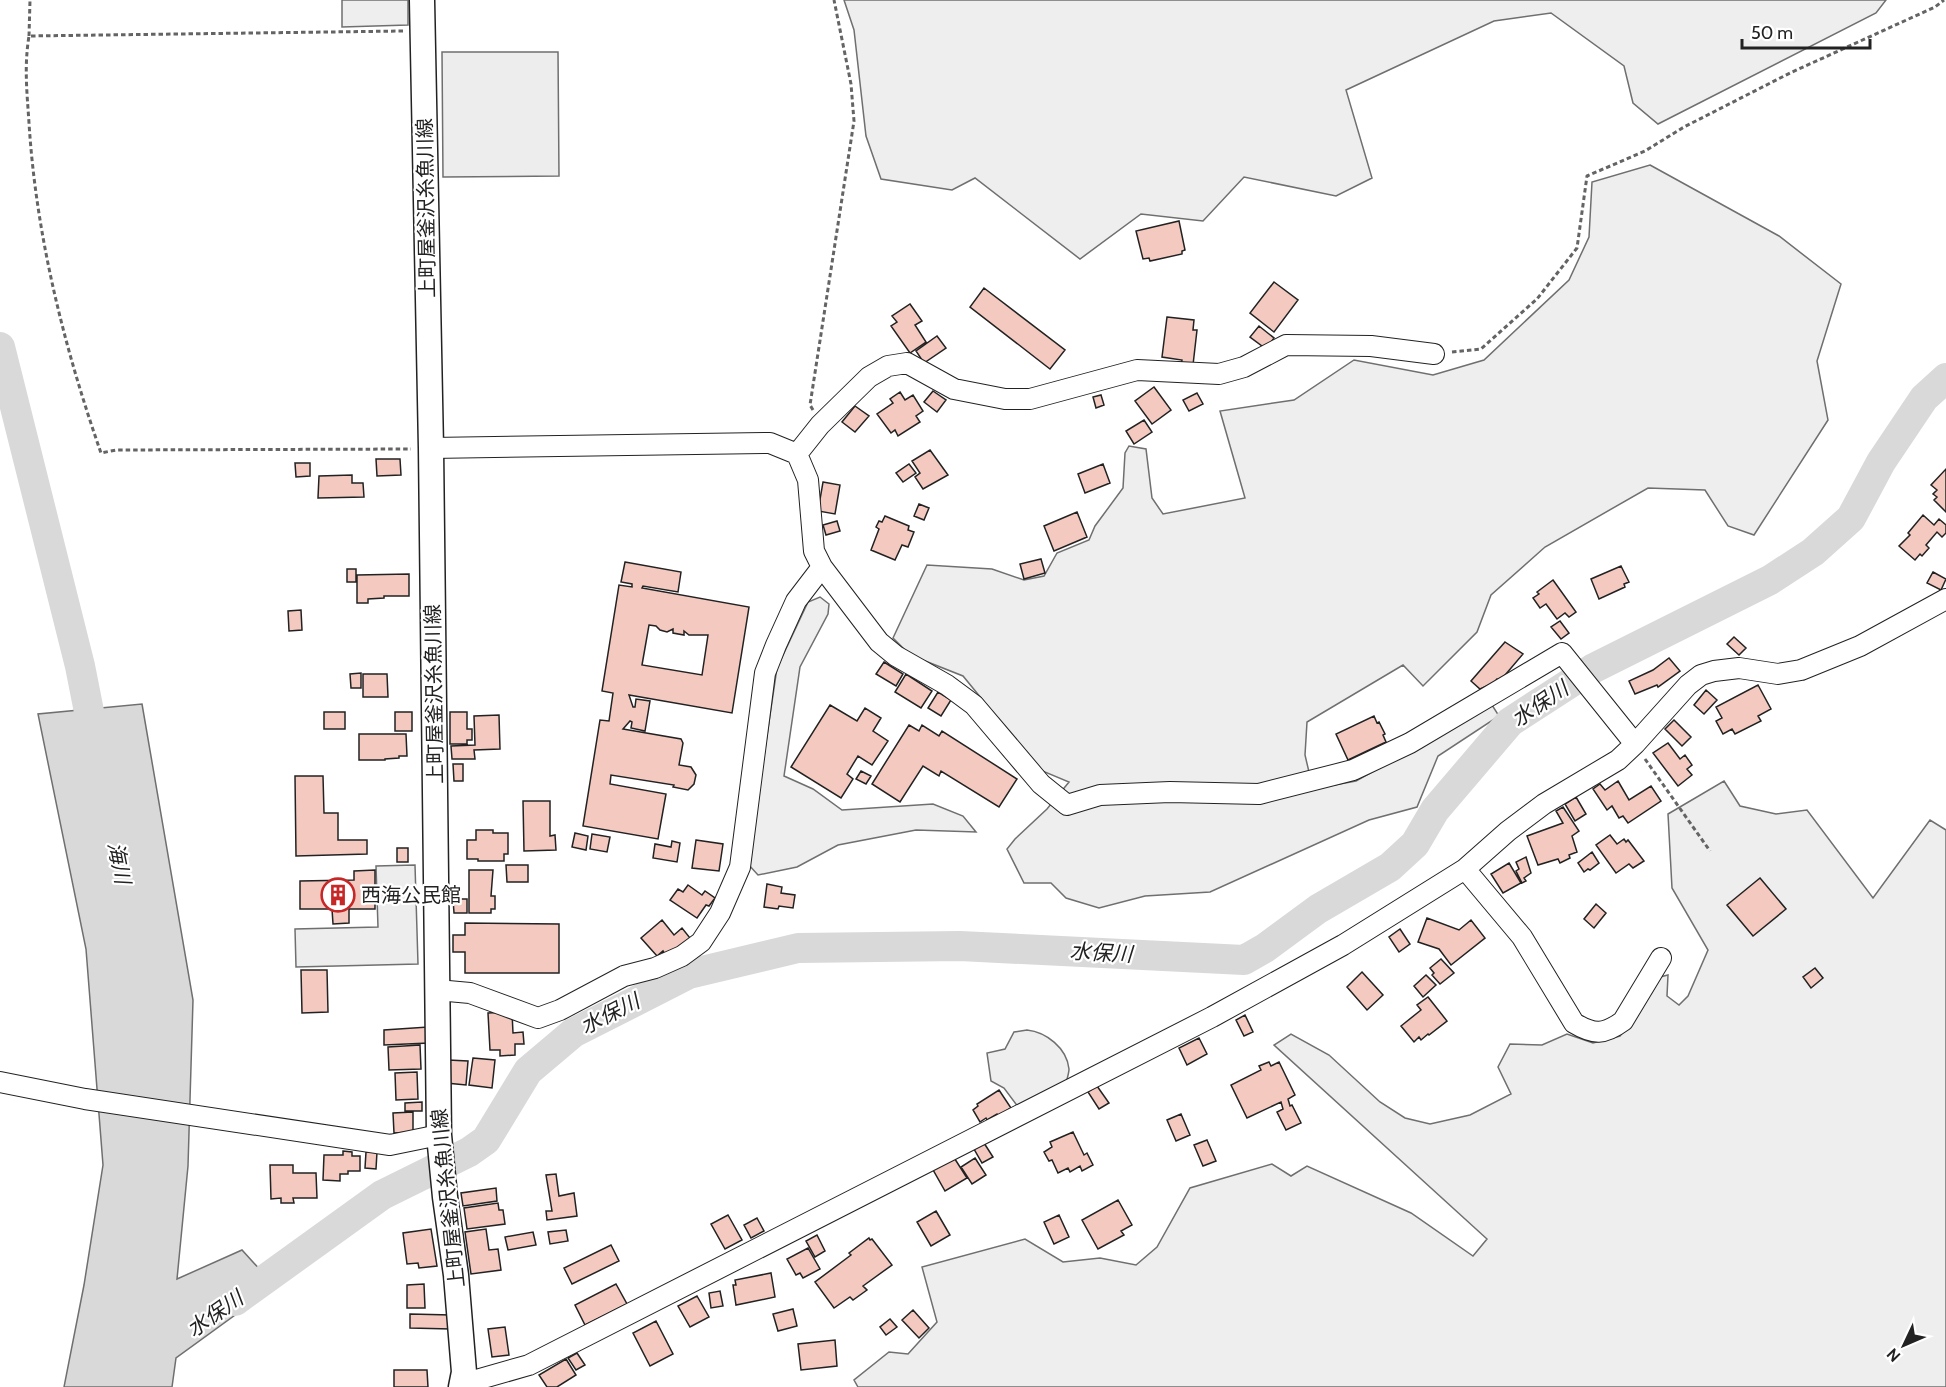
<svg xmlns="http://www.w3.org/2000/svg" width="1946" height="1387" viewBox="0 0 1946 1387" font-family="Cabin,'Noto Sans JP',sans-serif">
  <rect width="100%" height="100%" fill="#fff"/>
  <!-- green -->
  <path fill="#eee" stroke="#6f6f6f" stroke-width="1.5" d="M342,0H408V25L342,27Z
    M844,0H1886L1876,13L1658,124L1633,103L1624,66L1551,13L1494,21L1346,90L1372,178L1336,196L1244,177L1203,221L1141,214L1080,259L975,178L952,190L881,179L866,136L854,30Z
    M1650,165L1779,236L1841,284L1817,361L1828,420L1754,535L1728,526L1705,490L1648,488L1545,547L1491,595L1477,632L1423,686L1403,665L1307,722L1305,755L1313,789L1356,781L1492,705L1499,716L1438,756L1417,807L1369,820L1210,892L1145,896L1099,908L1066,898L1051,883H1024L1007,849L1015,839L1047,809L1069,782L1040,770L963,676L910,655L893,638L927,565L992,569L1024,580L1044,576L1057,553L1089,540L1095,526L1123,488L1125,453L1129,446L1146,449L1152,498L1163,514L1245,498L1220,411L1294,400L1354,360L1433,375L1484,360L1569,280L1589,237L1592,182Z
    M820,597L829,604L828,614L800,667L784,776L813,789L842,810L933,804L963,816L976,832L916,830L838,845L797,867L758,875L748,864L777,668L808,602Z
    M1724,781L1740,806L1776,814L1807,810L1873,898L1930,820L1946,830V1387H858L854,1380L889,1352L908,1354L937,1322L922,1267L1025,1239L1063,1262L1100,1258L1136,1265L1157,1247L1190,1188L1272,1164L1291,1176L1307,1166L1411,1213L1473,1256L1487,1239L1274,1045L1291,1034L1329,1055L1380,1102L1405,1118L1430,1124L1470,1115L1511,1094L1498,1067L1510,1044L1542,1045L1567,1034L1593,1043L1620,1036L1652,992L1660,977L1668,975L1667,996L1679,1005L1688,996L1708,950L1672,888L1668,814Z
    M1027,1030C1046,1032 1067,1048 1069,1069C1069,1073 1067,1079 1066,1083L1019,1108L1004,1088L991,1081L987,1053L1005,1049L1014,1032Z"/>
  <!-- parking -->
  <path fill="#ededed" stroke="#6f6f6f" stroke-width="1.5" d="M442,52H558L559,176L443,177Z
    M415,865L418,964L296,967L295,929L378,927L376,866Z"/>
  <!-- water -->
  <path fill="#d9d9d9" stroke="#6f6f6f" stroke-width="1.5" d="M142,704L193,1000L188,1166L177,1279L242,1250L275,1286L176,1358L172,1387H64L84,1285L103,1165L86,949L38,714Z"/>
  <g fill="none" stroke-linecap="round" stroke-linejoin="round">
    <!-- river -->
    <path stroke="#d9d9d9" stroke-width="30" d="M0,347L80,666L96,747
      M235,1301L382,1195L469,1152L486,1140L528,1071L573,1033L689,974L798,948L960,946L1244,960L1265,948L1318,909L1390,867L1415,844L1435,810L1510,722L1592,669L1770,580L1813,552L1851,518L1881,462L1924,398L1946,378"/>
  </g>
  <!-- building -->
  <path fill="#f3c9c0" stroke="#222" stroke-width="1.5" fill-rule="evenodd" d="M1179,221L1185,250L1182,251V254L1150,261L1149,258L1143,259L1136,231Z
    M1274,282L1298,300L1274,332L1250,313Z
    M984,288L1065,350L1050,369L970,307Z
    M910,304L922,321L915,325L926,342L910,353L891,326L897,322L892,316Z
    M1167,317L1194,320L1193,330H1197L1193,365L1181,364L1182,360L1162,357Z
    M1259,326L1274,338L1266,349L1250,337Z
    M937,336L946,348L924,363L916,351Z
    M1154,387L1171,410L1152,424L1135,401Z
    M933,391L946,400L937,412L924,402Z
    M900,392L905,400L913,395L923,411L916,416L920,422L898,436L895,430L891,433L877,414L893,403L890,399Z
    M1197,393L1203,404L1189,411L1183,400Z
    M1101,395L1104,405L1096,408L1093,397Z
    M855,406L869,416L855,432L842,422Z
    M1144,420L1152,432L1134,444L1126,431Z
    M930,450L948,475L923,489L915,477L920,473L912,461Z
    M376,459H400L401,475L377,476Z
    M295,463H310V476L296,477Z
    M909,464L916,473L903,482L896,473Z
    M1103,464L1110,483L1085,493L1078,474Z
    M1946,469V512L1934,500L1937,497L1933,494L1937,490L1931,485Z
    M352,475V483H363L364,497L318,498L319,476Z
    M823,482L840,485L835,514L818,511Z
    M919,504L929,508L924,520L914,516Z
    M1077,512L1087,537L1054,551L1044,526Z
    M1923,515L1934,525L1939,519L1946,525V533L1942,537L1937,532L1926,545L1929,548L1922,556L1920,554L1915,560L1899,546L1910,535L1908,533Z
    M885,516L909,526L908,530L914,532L908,547L902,545L895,560L871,550L879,529L876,527L879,521L882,522Z
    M837,521L840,531L826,535L823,525Z
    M1041,559L1045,573L1024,579L1020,564Z
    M625,562L681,572L678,592L643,586L642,588L749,607L732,713L629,695L633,707H635L636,699L650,701L645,731L631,728L632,722L630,721L623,729L681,739L683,743L679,765L691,767L696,775L694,784L688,790L673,787L674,785L611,775L610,784L666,794L658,839L583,826L600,720L609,721L613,693L602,691L619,585L632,587V584L621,582ZM649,625L656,626L660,630L667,632L673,629V633L684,635V631L689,635H708L702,675L642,665Z
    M1621,566L1629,582L1624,584L1625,587L1599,599L1591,579Z
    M347,569H356V582H347Z
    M1933,572L1946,579L1941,590L1927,583Z
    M409,574V596H384V598L368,599V603H357V575Z
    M1553,580L1576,612L1569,617L1565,613L1557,619L1546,604L1540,608L1533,598L1539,594L1537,592Z
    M301,610L302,630L289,631L288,611Z
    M1560,621L1569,633L1561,639L1551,627Z
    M1734,637L1746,648L1739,655L1727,644Z
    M1505,642L1523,654L1500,681L1497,679L1494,683L1480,689L1471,681Z
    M1669,658L1680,671L1658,687L1657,685L1635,694L1629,681L1653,670Z
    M884,662L903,674L896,686L876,674Z
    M361,673V688H351L350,674Z
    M363,674H387L388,697H363Z
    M906,674L932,691L921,708L895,692Z
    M1758,685L1771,709L1758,716L1761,721L1735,734L1732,729L1723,734L1716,721L1722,718L1716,707Z
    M1706,690L1717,700L1704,714L1694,705Z
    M938,692L951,700L941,716L928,708Z
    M830,705L857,721L865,708L881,718L873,731L888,741L872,765L858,756L847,774L853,779L841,798L791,767Z
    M324,712H345V729H324Z
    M395,712H412V731H395Z
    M450,712H467V729H472V740H467V744H450Z
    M499,715L500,749L474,750L475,759H452L451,746L475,745L474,716Z
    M1374,716L1377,723L1379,722L1385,734L1383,735L1386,742L1348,760L1336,734Z
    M1674,720L1691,737L1682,746L1665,729Z
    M909,725L919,731L922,725L939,736L942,731L1017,779L999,807L941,771L939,776L923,766L900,802L872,784Z
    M359,734H406L407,756H399V758L385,759V760H359Z
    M1668,743L1680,759L1685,755L1692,765L1687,769L1692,775L1678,786L1653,753Z
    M453,764H463V781H454Z
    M861,771L871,776L866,784L856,779Z
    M295,776H323L324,813H338V840H367V854L296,856Z
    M1618,781L1629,800L1651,786L1661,801L1628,823L1623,816L1619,818L1612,806L1607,810L1593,789L1600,784L1605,790Z
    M1576,797L1586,814L1575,821L1565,804Z
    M523,801H550V836L555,835L556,850L524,851Z
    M1563,807L1579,831L1572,836L1577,852L1569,855L1570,858L1560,863L1558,859L1538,865L1527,836L1563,823L1556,811Z
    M476,830H493V833H508V854H504V861H478V859H467V840H476Z
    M575,833L588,836L586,850L572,847Z
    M592,834L610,837L607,852L590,849Z
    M1610,835L1617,844L1624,839L1626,842L1628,840L1644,861L1633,868L1629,864L1616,873L1596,845Z
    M696,840L723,844L719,871L692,868Z
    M672,841L680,843L677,862L653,858L655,844L671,847Z
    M397,848H408V862H397Z
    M1592,852L1599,863L1590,870L1588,869L1584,872L1578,863Z
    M1526,857L1531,873L1524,878L1526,881L1522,883L1516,871L1519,869L1516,862Z
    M1509,863L1521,883L1503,893L1491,874Z
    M506,865H528V882H507Z
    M375,870V909H349V923L333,924L332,909H300V881L354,880V871Z
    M469,870H493L491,896H495V909H491V913H469Z
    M1760,878L1786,909L1753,936L1727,905Z
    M767,884L782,887L781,893L795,895L793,908L779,906L778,909L764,907Z
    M688,885L702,895L705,891L715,898L709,906L706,905L697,918L670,900L678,889L683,892Z
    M453,899H467V913H454Z
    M1596,904L1606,913L1594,928L1584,919Z
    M1427,918L1459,930L1471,920L1485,938L1451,965L1439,949L1418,942Z
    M662,920L674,935L682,928L690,938L666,956L663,951L657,956L641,938Z
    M465,923L559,924V973H465V952H453V935H465Z
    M1400,929L1410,944L1399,952L1389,937Z
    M1441,959L1454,973L1440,984L1432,975L1434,973L1430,968Z
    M1815,968L1823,978L1811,988L1803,977Z
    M301,970H327L328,1012L302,1013Z
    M1362,972L1383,995L1367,1010L1347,987Z
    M1426,975L1436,985L1423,997L1414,986Z
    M1428,997L1447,1021L1429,1035L1428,1034L1421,1040L1419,1037L1414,1042L1401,1026L1421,1010L1417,1005Z
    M512,1012L513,1033L523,1032L524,1044H515V1055L500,1056V1050H490L488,1013Z
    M1245,1015L1253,1032L1244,1036L1236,1020Z
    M428,1027L429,1043L384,1045V1030Z
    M1199,1038L1207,1054L1187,1065L1179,1048Z
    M420,1045L421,1069L389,1070L388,1047Z
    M473,1058L495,1060L492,1088L469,1085Z
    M448,1060L468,1061L466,1085L446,1083Z
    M1269,1062L1271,1066L1279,1062L1295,1095L1288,1099L1290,1106L1292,1105L1301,1123L1286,1130L1277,1112L1283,1109L1281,1102L1247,1118L1231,1085L1261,1070L1259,1066Z
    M417,1072L418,1099L396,1100L395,1073Z
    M1097,1086L1109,1103L1099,1109L1088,1092Z
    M999,1090L1011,1108L998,1116L997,1114L987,1120L986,1118L980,1122L973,1110L978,1106L977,1104Z
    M422,1102V1111H405V1103Z
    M413,1112V1132L394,1133L393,1113Z
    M1181,1114L1190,1135L1176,1141L1167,1120Z
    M1073,1132L1084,1155L1087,1153L1093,1165L1082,1171L1080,1166L1070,1172L1068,1168L1058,1173L1052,1160L1049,1161L1044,1152L1052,1147L1050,1142Z
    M1207,1140L1216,1161L1203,1166L1194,1145Z
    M984,1143L993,1157L982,1163L974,1149Z
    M343,1151L352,1152V1156H360V1171H348V1174H340V1181L323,1180L324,1155H343Z
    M366,1152H377L376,1169L365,1168Z
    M953,1156L967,1178L945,1191L932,1168Z
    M975,1158L986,1175L972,1184L961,1167Z
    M270,1165H293V1173H316L317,1198H293L294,1203H281V1198L271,1199Z
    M556,1174L559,1196L574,1193L577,1216L547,1220L546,1211H552L546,1175Z
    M496,1188L497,1201L463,1206L461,1193Z
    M1118,1200L1132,1225L1121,1231L1124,1235L1098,1249L1082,1220Z
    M498,1203L499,1210H503L505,1224L467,1229L464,1208Z
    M936,1211L950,1235L931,1246L917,1222Z
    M728,1215L742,1240L725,1249L711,1224Z
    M1059,1215L1069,1237L1054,1244L1044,1222Z
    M757,1218L764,1231L751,1238L744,1225Z
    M431,1229L437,1266L419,1268L418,1263L407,1264L403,1233Z
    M486,1229L489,1250L498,1249L501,1270L471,1274L465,1232Z
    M566,1230L568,1241L550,1244L548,1232Z
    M533,1232L536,1245L508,1250L505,1237Z
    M817,1235L825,1251L815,1257L806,1241Z
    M869,1238L870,1240L872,1239L892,1265L863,1286L867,1290L853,1300L850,1297L834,1308L815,1282L851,1255L849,1253Z
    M611,1245L619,1261L572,1284L564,1268Z
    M808,1248L820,1269L803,1278L800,1273L796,1275L787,1259Z
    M771,1273L775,1297L736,1305L733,1285H736L735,1280Z
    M424,1284L425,1308H407V1285Z
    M616,1284L627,1304L585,1325L575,1305Z
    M720,1291L723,1306L711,1308L709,1293Z
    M697,1296L709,1317L690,1327L678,1306Z
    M793,1309L797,1326L778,1331L773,1314Z
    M913,1310L929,1328L919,1338L902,1320Z
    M410,1314L451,1315V1329L410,1328Z
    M890,1319L897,1327L886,1335L880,1327Z
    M656,1321L673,1354L650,1366L633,1333Z
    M505,1327L509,1355L492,1357L488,1329Z
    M835,1340L837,1366L801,1370L798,1344Z
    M577,1353L585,1365L576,1370L568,1358Z
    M566,1359L576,1375L557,1387H547L539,1375Z
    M394,1370H427L428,1387H394Z"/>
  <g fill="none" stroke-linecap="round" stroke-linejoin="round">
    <!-- minor casing -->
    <g stroke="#222" stroke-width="22">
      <path id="minor" d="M431,448L770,443L797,454L808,480L814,551L822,567L879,642L896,656L947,685L974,705L1041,784L1067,805L1100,795L1170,792L1259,794L1353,770L1410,743L1562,653L1635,744
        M797,454L820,425L869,377L888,366L907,363L954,389L1005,399H1030L1137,370L1219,374L1244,367L1286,345L1371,346L1434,354
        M1465,869L1522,937L1574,1023C1594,1035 1604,1035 1623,1021L1661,958
        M437,990L470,993L538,1018L560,1010L624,976L655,968L682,956L701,942L720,913L740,867L765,673L776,645L796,601L822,567
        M0,1082L85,1099L390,1145L439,1135
        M462,1384L529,1365L1212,1017L1343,945L1465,869L1508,831L1544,804L1618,760L1635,744L1688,685L1701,675L1714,671L1739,668L1778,674L1801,670L1860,646L1946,599"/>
    </g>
    <!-- major casing -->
    <g stroke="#222" stroke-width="27">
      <path id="major" d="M422,0L431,448L439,1135L445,1197L456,1275L464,1372L461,1387"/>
    </g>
    <!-- path -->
    <path stroke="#646464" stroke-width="3" stroke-dasharray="4.5 3" stroke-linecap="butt" d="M403,31L29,36C24,67 27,92 29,123C36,235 64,347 101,453L116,450L411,449
      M29,36L30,0
      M1452,352L1481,349L1537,299L1577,248L1587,176L1645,151L1684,127L1790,73L1935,7L1944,0
      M813,410L810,405L854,121L851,84L834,0
      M1645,759L1710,851"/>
    <!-- minor -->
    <use href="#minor" stroke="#fff" stroke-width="20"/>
    <!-- major -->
    <use href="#major" stroke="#fff" stroke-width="24"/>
  </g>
  <!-- icons -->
  <defs>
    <g id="building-ring" transform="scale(1.725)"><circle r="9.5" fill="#fff" stroke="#c62828" stroke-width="1.5"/><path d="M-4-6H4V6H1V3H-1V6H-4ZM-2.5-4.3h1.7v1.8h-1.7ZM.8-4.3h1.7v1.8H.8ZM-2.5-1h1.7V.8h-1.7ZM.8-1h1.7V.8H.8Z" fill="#c62828"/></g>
  </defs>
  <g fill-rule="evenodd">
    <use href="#building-ring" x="338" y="895"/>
  </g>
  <g text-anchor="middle" stroke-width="4.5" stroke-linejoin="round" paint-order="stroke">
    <!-- street labels -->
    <g font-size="20" fill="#222" stroke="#fff">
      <text transform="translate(426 208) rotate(-91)" y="7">上町屋釜沢糸魚川線</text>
      <text transform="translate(434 694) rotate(-91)" y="7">上町屋釜沢糸魚川線</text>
      <text transform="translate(448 1198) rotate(-96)" y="7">上町屋釜沢糸魚川線</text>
    </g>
    <!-- poi labels -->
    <g font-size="20" fill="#222" stroke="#fff" text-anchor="start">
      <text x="361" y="902">西海公民館</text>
    </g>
    <!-- water labels -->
    <g font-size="21" font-style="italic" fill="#222" stroke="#fff">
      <text transform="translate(1540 704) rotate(-34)" y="7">水保川</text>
      <text transform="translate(119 863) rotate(79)" y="7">海川</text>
      <text transform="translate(1101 953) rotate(3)" y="7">水保川</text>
      <text transform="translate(610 1014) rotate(-27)" y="7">水保川</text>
      <text transform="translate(215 1314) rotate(-35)" y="7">水保川</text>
    </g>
  </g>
  <!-- north arrow -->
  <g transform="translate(1904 1345) rotate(226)" stroke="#ffffff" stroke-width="4.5" paint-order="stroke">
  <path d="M0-4.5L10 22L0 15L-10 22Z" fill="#222222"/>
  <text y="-9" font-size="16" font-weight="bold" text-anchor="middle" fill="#222222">N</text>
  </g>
  <!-- scale -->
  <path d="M1742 39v9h128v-9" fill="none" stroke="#222222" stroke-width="3"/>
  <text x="1751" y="39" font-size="18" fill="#222222" stroke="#ffffff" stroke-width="4.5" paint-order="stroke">50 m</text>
</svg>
